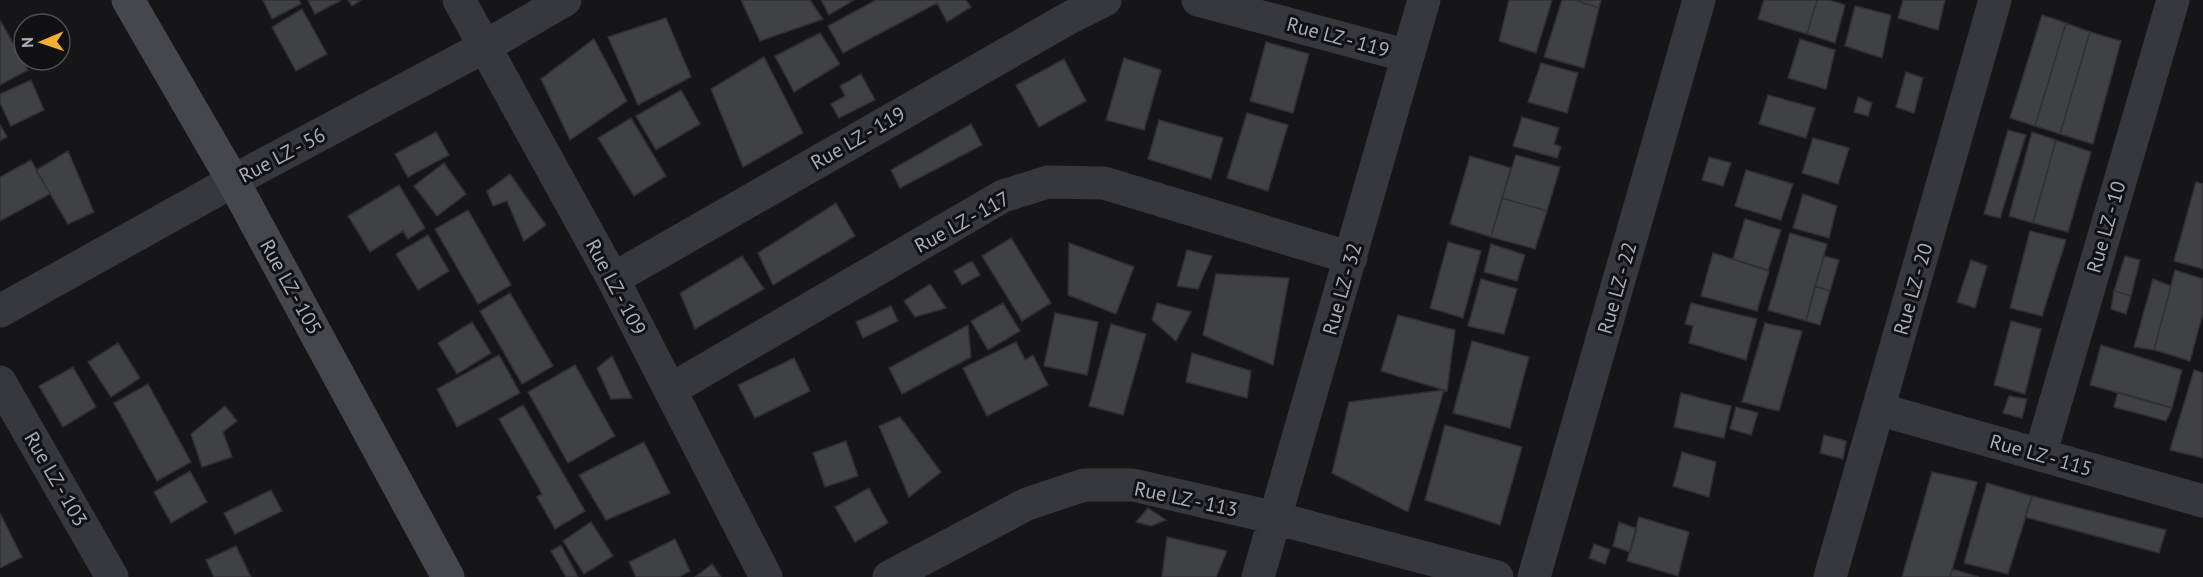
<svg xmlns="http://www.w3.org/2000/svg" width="2203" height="577" viewBox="0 0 2203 577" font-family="'PT Sans',sans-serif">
  <rect width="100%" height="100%" fill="#161618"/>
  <!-- building -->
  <path fill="#404145" stroke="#303034" stroke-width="1.5" d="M263,0H299L301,4L272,19Z
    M308,0H339L340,1L315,14Z
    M348,0H361L352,6Z
    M741,0H810L823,19L760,41Z
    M821,0H854L829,15Z
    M876,0H966L971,7L947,22L937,3L843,53L828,26Z
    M1509,0H1552L1536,53L1499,41Z
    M1562,0H1575L1599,8L1584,68L1544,57Z
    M1575,0H1601L1599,8Z
    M1764,0H1817L1807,34L1758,19Z
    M1817,0H1829L1845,5L1835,43L1807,34Z
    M1903,0H1945L1938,30L1898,18Z
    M1855,6L1891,15L1882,58L1845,46Z
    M302,9L327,54L296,71L272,27Z
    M2042,15L2066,23L2035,126L2010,118Z
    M666,18L691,77L638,105L608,37Z
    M0,20L28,70L0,85Z
    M2066,23L2090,32L2060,134L2035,126Z
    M2090,32L2121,41L2093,144L2060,134Z
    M820,33L840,64L794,92L775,56Z
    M594,39L627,101L570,140L541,79Z
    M1800,39L1835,50L1826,89L1788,78Z
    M1266,42L1309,54L1293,113L1250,101Z
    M764,57L803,133L743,167L711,89Z
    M1124,58L1161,70L1144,130L1106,120Z
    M1064,59L1086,101L1039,127L1016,85Z
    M1541,63L1578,73L1567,113L1528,102Z
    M1906,72L1923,78L1914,113L1896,107Z
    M861,74L875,100L839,118L831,104L845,96L840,86Z
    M31,80L44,110L11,126L0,103V94Z
    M681,90L700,124L656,150L636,116Z
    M1768,95L1815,108L1806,138L1759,124Z
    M1858,97L1872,103L1868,116L1854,112Z
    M1247,113L1288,125L1268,191L1227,178Z
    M1522,117L1559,128L1554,144L1561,147L1557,158L1513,146Z
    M631,118L666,176L634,196L598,138Z
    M1159,120L1223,138L1211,179L1148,159Z
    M0,124L7,137L0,141Z
    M971,124L982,145L900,188L891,170Z
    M2008,130L2026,135L2000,218L1984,214Z
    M436,132L449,155L408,177L395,154Z
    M2032,132L2056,140L2033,223L2009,216Z
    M1813,138L1849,148L1838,184L1802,173Z
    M2056,140L2091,152L2068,232L2033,223Z
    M68,151L94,212L68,224L36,170Z
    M1516,155L1560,167L1547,211L1502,198Z
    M1470,156L1511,168L1491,237L1450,224Z
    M1709,157L1731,163L1723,186L1702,180Z
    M31,160L50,194L0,221V177Z
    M444,163L466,194L437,216L414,186Z
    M1746,170L1793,184L1781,220L1735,206Z
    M510,174L546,225L524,241L507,201L493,206L487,191Z
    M2196,182L2203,184V269L2174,261Z
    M399,185L425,228L408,239L403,231L370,252L348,216Z
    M1803,194L1837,206L1829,238L1793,228Z
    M1502,198L1547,211L1535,249L1491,237Z
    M836,203L855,236L773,285L758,253Z
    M468,210L511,285L478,304L435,229Z
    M1745,219L1781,230L1768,270L1733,259Z
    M2030,231L2066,240L2042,316L2010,308Z
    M1790,233L1827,244L1806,321L1768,310Z
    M428,235L449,271L418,290L396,254Z
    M1011,238L1051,303L1022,321L982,256Z
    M1448,242L1481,251L1463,318L1430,308Z
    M1069,243L1134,267L1116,314L1068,295Z
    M1491,244L1525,255L1517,281L1484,272Z
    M1187,250L1212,256L1198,289L1177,286Z
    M1713,253L1769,271L1757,311L1701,296Z
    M742,256L764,289L695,329L680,293Z
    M1824,256L1839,260L1830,291L1815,286Z
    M2125,256L2140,260L2131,296L2114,291Z
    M1971,260L1987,266L1975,308L1957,302Z
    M972,261L980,275L962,285L954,271Z
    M2175,270L2203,279V313L2190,361L2154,350Z
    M1216,274L1289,278L1273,365L1203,335Z
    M1481,279L1517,289L1504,334L1468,326Z
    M2153,279L2171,286L2154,350L2134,347Z
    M930,284L946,308L915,317L904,301Z
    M1815,286L1830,291L1820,325L1806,321Z
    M2114,291L2131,296L2126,314L2111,309Z
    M510,293L553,366L522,384L480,311Z
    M1003,303L1020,331L988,350L971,321Z
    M1157,303L1191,312L1176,341L1152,320Z
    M1691,303L1757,319L1746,360L1689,343L1693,326L1685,324Z
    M891,306L898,321L863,338L856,322Z
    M1055,313L1098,322L1087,375L1044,366Z
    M1398,315L1455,330L1447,391L1381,371Z
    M2011,321L2041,329L2025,394L1994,385Z
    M472,322L491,353L457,374L438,343Z
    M1765,323L1802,331L1779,411L1742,402Z
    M1111,324L1146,334L1123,415L1089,406Z
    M968,325L971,357L902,394L889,368Z
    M1472,341L1529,357L1510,428L1453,413Z
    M1016,342L1025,360L1033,355L1048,385L987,416L963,368Z
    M118,343L140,378L111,397L88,362Z
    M2101,345L2182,370L2172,408L2090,385Z
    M1192,353L1251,371L1247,398L1186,382Z
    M499,355L520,393L457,427L437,389Z
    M612,356L632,398L611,399L597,368Z
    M794,358L810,391L755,418L738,385Z
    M575,365L615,436L568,463L528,392Z
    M73,367L96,407L63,427L39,386Z
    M2194,370L2203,373V458L2170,450Z
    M148,384L191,462L157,481L114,403Z
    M1444,390L1408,512L1332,473L1349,402Z
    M2118,392L2172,408L2166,421L2114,407Z
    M1681,393L1731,406L1724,438L1674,427Z
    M2009,396L2027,399L2022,418L2003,413Z
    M523,405L585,511L555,529L537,497L542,494L499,419Z
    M225,406L237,421L223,432L232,457L202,467L191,434Z
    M1736,407L1758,413L1751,435L1730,429Z
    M900,417L941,472L909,497L879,426Z
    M1445,425L1522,447L1500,525L1425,500Z
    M1824,435L1846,441L1843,459L1820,453Z
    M846,441L858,476L825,487L813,453Z
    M644,442L670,493L606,520L579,475Z
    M1682,452L1716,462L1709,497L1673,486Z
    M190,471L207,502L171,523L154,492Z
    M1932,472L1977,482L1950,577H1902Z
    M1987,483L2032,496L2008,574L1964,563Z
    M869,488L888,523L855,542L835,507Z
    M271,490L282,511L235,534L224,513Z
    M2032,496L2166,530L2159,553L2025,517Z
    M1148,508L1166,520L1151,526L1136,522Z
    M0,513L22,557L0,568Z
    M1639,517L1689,532L1678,576L1627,561Z
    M591,522L613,556L584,574L563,541Z
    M1619,522L1637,529L1630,552L1613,546Z
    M1167,537L1227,551L1216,577H1162Z
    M675,539L690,571L679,577H636L629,562Z
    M1594,544L1610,550L1605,564L1589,558Z
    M561,545L578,577H566L551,551Z
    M236,546L251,577H214L206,560Z
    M712,564L721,577H695Z
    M1952,569L1979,577H1950Z"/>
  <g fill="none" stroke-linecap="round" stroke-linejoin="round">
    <!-- minor -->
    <path stroke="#37383d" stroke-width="33" d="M459,0L613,279L766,577
      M1198,0L1408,56
      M613,279L1069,18L1105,0
      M0,311L233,181L484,47L565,0
      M0,382L112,577
      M670,390L1003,196L1048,182L1104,183L1351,258
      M1878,409L2203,501
      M2040,455L2173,0
      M889,577L1027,504L1084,485H1133L1275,518L1497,577
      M1258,577L1424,0
      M1534,577L1699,0
      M1830,577L1995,0"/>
    <!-- secondary -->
    <path stroke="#45474d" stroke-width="33" d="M128,0L233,181L448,577"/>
  </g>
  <g text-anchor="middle" stroke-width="6" stroke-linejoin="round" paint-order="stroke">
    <!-- street labels -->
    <g font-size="20" fill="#a8adb8" stroke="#111113">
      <text transform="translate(1338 37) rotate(15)" y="7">Rue LZ - 119</text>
      <text transform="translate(858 138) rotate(-30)" y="7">Rue LZ - 119</text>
      <text transform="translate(282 155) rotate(-28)" y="7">Rue LZ - 56</text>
      <text transform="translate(962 222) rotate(-29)" y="7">Rue LZ - 117</text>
      <text transform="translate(2106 227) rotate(-74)" y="7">Rue LZ - 10</text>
      <text transform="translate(291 287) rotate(61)" y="7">Rue LZ - 105</text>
      <text transform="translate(616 287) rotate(62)" y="7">Rue LZ - 109</text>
      <text transform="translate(1617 288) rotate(-74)" y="7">Rue LZ - 22</text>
      <text transform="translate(1342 289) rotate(-74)" y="7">Rue LZ - 32</text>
      <text transform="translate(1913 289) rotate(-74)" y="7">Rue LZ - 20</text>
      <text transform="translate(2041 455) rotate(16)" y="7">Rue LZ - 115</text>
      <text transform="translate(56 479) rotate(60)" y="7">Rue LZ - 103</text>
      <text transform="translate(1186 499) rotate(12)" y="7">Rue LZ - 113</text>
    </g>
  </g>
  <!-- north arrow -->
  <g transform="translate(42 42) rotate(268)"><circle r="28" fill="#111113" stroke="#4d4f55" stroke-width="1.5"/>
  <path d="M0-4.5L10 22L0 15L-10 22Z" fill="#f2b134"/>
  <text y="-9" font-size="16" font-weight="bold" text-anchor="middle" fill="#a8adb8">N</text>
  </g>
</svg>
